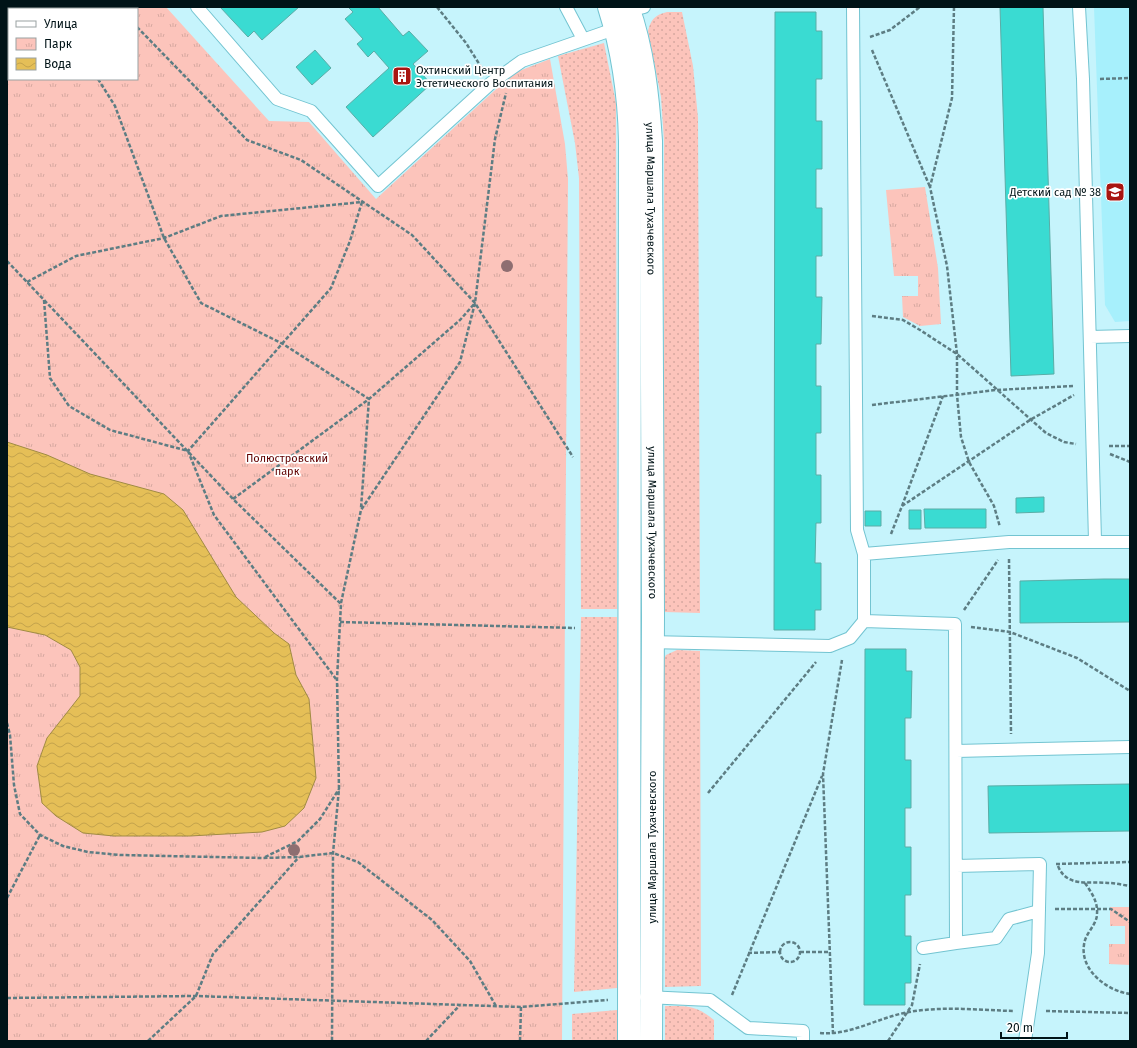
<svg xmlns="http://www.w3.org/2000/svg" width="1137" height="1048" viewBox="0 0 1137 1048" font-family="'Fira Sans',sans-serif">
  <defs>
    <pattern id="grass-dots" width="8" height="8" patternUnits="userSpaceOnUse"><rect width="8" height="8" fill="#fcc4bb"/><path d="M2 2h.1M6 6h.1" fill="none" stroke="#d6a8a0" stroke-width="1.8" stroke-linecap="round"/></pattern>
    <pattern id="park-tufts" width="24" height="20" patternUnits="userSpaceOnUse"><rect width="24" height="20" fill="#fcc4bb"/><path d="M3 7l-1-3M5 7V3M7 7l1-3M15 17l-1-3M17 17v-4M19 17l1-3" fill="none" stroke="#d6a8a0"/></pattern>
    <pattern id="water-waves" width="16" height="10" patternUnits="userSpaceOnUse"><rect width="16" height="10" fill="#e5bf57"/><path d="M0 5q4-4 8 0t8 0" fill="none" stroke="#c3a34b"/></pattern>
  </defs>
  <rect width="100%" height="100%" fill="#c6f4fc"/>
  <!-- built -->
  <path fill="#a7f0fc" d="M1094,7H1130V321L1115,322L1105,305Z"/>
  <!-- grass -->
  <path fill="url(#grass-dots)" d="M667,12H682L693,66L698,118L700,613L664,612V140L661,97L648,31C651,19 655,15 667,12Z
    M604,43L616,103L617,609H581L579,178L575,143L558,56Z
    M581,617H617V988L574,992Z
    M677,650L700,651L701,986L665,987L664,659L666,655Z
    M665,1006C687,1006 696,1005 714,1020V1041H665Z
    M617,1010V1041H572V1014Z"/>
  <!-- park -->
  <path fill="url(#park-tufts)" fill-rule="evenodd" d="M7,7H166L269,121L309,122L376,199L505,81L519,71L550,59L565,144L568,179L562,1041H7ZM9,9H137V79H9Z
    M925,187L938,268L941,324L920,326L903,317L902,296H918V276H894L886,190Z
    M1110,907H1130V965L1109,964V944H1125V926H1110Z"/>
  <!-- water -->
  <path fill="url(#water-waves)" stroke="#a08b44" d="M7,442L47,455L90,474L164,494L183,510L236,597L274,633L289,644L296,675L309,699L316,778L304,808L285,826L262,832L190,836H114L83,833L56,816L42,803L37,766L47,738L80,696V667L71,650L45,635L7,627Z"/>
  <!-- building -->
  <path fill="#3adbd2" stroke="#5aaca6" d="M220,7H299L262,40L254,31L248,37Z
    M348,7H378L403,36L409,31L428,51L413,64L431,84L373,137L346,107L389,68L374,51L368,57L357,44L363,39L345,19L353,12Z
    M1000,7H1043L1054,374L1011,376Z
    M775,12H816V31H822V79H816V121H822V169H816V208H822V256H816V297H822L821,344H816V386H821V433H816V475H821V523H816L815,563H821V610H815V630H774Z
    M315,50L331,68L312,85L296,67Z
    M1044,497V512L1016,513V498Z
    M924,509H986V528H925Z
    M909,510H921V529H909Z
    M865,511H881V526H865Z
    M1104,579H1130V622L1020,623V581Z
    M865,649H906V671H912L911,718H905V760H911V808H905V847H911V895H905V936H911V983H905V1005H864Z
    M1130,784V831L989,833L988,786Z"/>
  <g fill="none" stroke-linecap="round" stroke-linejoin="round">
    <!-- lane casing -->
    <g stroke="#73c4d1" stroke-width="14">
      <path id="lane" d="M197,7L277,99L311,111L378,186L491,83L522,61L620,27
        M566,7L583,39
        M853,7L857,530L864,554L1009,542H1130
        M1079,7L1083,79L1095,541
        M625,12L644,7
        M1090,337L1130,336
        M864,621L955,624L956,943L923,948
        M648,642L830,646L850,638L864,621V554
        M956,751L1130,747
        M956,866L1040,864L1038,953L1025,1041
        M956,943L996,938L1009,919L1039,911
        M646,997L710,1000L748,1028L803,1031V1041"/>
    </g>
    <!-- secondary casing -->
    <g stroke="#73c4d1" stroke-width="24">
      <g id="secondary">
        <path d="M609,7C623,51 629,95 630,141L629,1041"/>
        <path id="s1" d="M628,7C643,49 648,96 651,141L653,617L651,1041"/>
      </g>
    </g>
    <!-- path -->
    <path stroke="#5d7d83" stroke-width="2.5" stroke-dasharray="4 2" stroke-linecap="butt" d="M127,7L128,9
      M437,7L466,43L483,70
      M954,7L952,98L930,187L947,266L957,354V395L961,437L969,462L994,506L1000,527
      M11,9L13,7
      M7,14L9,12
      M137,27L247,140L301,160L412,235L475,303L573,457
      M7,34H9
      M870,37L890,30L920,7
      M872,50L930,187
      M98,79L115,106L164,238L201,303L283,344L369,399L361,508
      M1100,79L1130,78
      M7,261L233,499L341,604L337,679L339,789L333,853L332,1041
      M27,282L76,256L164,238L221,216L362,202L350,241L331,288L188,451
      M44,300L50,378L69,406L110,430L188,451L214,515L336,679
      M872,316L903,320L920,330L957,354L1046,433L1064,442L1076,444
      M872,405L996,390L1074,386
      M1109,446H1130
      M1110,454L1130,462
      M233,499L369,399L460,320L475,303
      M902,506L943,396
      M891,534L902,506L1030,420L1074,395
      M1009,559L1011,734
      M341,603L361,510L460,362L475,303L495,139L506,93
      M964,610L998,560
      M340,622L575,628
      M971,627L1010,632L1077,658L1130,691
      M7,723L10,735L14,785L20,814L40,835L63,846L88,852L120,855L262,858L299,857L333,853L358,862L432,920L470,961L496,1006
      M708,793L816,662
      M265,857L298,841L320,819L339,789
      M1056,864L1130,862
      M1058,866C1067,888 1089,881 1108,883C1115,883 1123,885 1130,886
      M1085,883C1091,892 1098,901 1097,914C1097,925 1085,933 1084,945C1080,970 1107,991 1130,994
      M7,898L40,835
      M1055,909H1111L1130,922
      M780 952a10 10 0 1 1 20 0a10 10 0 1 1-20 0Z
      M800,952H830
      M748,953L779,952
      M732,995L822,776
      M7,998L196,996L521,1007L608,1000
      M1046,1011L1130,1013
      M820,1033C850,1036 879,1017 909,1012C943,1006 979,1010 1013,1011
      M833,1034L823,774L842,660
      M148,1041L196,996L213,954L299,857
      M426,1041L460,1005
      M520,1041L521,1007
      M888,1041L912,1005L920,964"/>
    <!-- lane -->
    <use href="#lane" stroke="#fff" stroke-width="12"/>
    <!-- secondary -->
    <use href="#secondary" stroke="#fff" stroke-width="22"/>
  </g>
  <!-- trees -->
  <g fill="#8e6e71">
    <circle cx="507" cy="266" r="6"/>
    <circle cx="294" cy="850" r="6"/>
  </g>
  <!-- icons -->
  <defs>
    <g id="building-square" transform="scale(1)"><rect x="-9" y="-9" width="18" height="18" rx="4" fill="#a81510" stroke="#fff"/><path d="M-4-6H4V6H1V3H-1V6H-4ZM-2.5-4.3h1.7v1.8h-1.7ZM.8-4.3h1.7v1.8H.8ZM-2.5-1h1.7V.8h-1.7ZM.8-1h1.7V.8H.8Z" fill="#fff"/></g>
    <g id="school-square" transform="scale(1)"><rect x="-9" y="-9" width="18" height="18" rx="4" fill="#a81510" stroke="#fff"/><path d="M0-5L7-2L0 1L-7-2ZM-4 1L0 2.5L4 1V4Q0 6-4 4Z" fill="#fff"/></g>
  </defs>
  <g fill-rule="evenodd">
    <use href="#building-square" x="402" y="76"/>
    <use href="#school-square" x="1115" y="192"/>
  </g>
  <g text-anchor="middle" stroke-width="3.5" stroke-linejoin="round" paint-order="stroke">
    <!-- poi labels -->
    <g font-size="11" fill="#001317" stroke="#fff" text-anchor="start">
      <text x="416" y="74">Охтинский Центр<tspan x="416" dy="13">Эстетического Воспитания</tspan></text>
      <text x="1101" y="196" text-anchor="end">Детский сад № 38</text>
    </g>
    <!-- street labels -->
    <g font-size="11" fill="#001317" stroke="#fff">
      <text dy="4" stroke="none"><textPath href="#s1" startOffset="194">улица Маршала Тухачевского</textPath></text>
      <text dy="4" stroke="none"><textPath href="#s1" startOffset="518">улица Маршала Тухачевского</textPath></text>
      <text transform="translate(652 847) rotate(-90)" y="4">улица Маршала Тухачевского</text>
    </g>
    <!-- park labels -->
    <g font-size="11" fill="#600000" stroke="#fff">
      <text x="287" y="462">Полюстровский<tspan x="287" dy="13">парк</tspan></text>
    </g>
  </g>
  <!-- border -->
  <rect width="1137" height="1048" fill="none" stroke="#001317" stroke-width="16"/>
  <!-- legend -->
  <rect x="8" y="8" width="130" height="72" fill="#ffffff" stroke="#99a1a2"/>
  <rect x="16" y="21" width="20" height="6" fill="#ffffff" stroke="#99a1a2"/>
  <text x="44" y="28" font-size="12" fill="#001317">Улица</text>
  <rect x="16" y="38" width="20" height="12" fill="url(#park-tufts)" stroke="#99a1a2"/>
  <text x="44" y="48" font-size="12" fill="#001317">Парк</text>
  <rect x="16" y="58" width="20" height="12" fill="url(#water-waves)" stroke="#99a1a2"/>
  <text x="44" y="68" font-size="12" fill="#001317">Вода</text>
  <!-- scale -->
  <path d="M1001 1032v6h66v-6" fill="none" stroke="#001317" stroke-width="2"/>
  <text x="1007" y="1032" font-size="12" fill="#001317" stroke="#ffffff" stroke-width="3" paint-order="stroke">20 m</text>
</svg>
